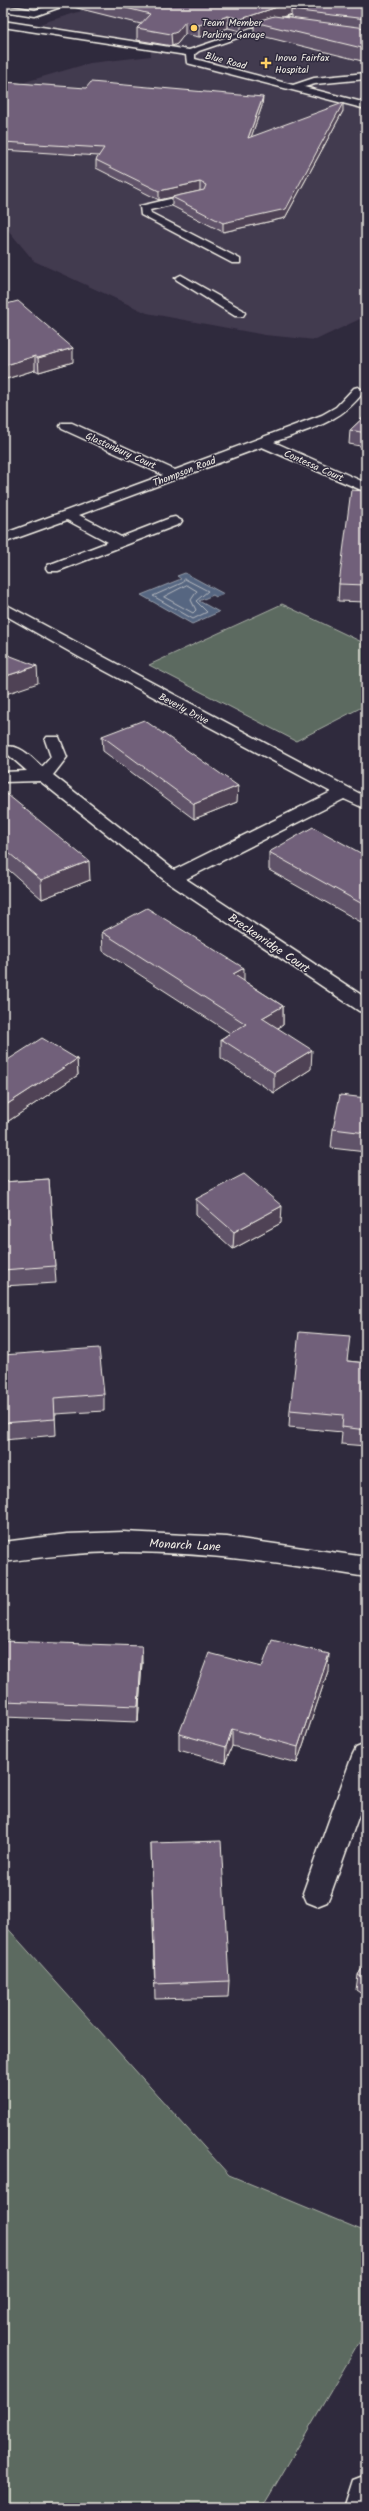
<svg xmlns="http://www.w3.org/2000/svg" width="369" height="2511" viewBox="0 0 369 2511" font-family="Kalam,sans-serif">
  <rect width="100%" height="100%" fill="#2f2a3d"/>
  <filter id="ink" filterUnits="userSpaceOnUse"><feTurbulence type="fractalNoise" baseFrequency=".025" numOctaves="2"/><feDisplacementMap in="SourceGraphic" scale="8" xChannelSelector="R" yChannelSelector="G"/><feConvolveMatrix kernelMatrix="1 2 1 2 8 2 1 2 1" color-interpolation-filters="sRGB"/></filter>
  <g filter="url(#ink)">
    <!-- built -->
    <path fill="#433a4f" d="M108,3H366V316L316,340L265,335L147,313L34,261L3,224V91L11,86L90,63L151,56L150,44L39,24Z"/>
    <!-- green -->
    <path fill="#5c6b61" stroke="#a8aea4" d="M282,604L366,644V705L296,741L149,665Z
      M3,1923L229,2175L366,2232V2331L262,2508H3Z"/>
    <!-- water -->
    <path fill="#576681" stroke="#969eaa" d="M185,573L224,594L216,597L213,595L199,601L219,612L192,624L141,595L181,579L177,576Z"/>
    <g fill="none" stroke-linecap="round" stroke-linejoin="round">
      <!-- shore -->
      <path stroke="#b5b9bf" stroke-width="1" d="M185,579L208,591L196,601L207,612L193,619L153,596L182,583Z
        M187,585L197,591L191,600L196,610L193,613L164,597Z"/>
      <!-- minor casing -->
      <g stroke="#f4f1e8" stroke-width="3">
        <path id="minor" d="M59,3H72L35,16L3,11V5L35,10Z
          M328,3H340L199,51L195,54V59L293,85L314,78L366,73V79L315,84L304,87L366,103V109L187,63L186,55L3,27V21L189,50Z
          M200,192L205,195L204,197L150,210L151,213L240,259V263H232L141,215L140,206Z
          M181,275L243,310L245,313L243,316H235L177,280L175,278Z
          M358,387L364,391C343,422 307,430 274,442L366,483V492L262,447L79,515L121,537L170,518L175,517L182,521L180,524L58,571H48L46,568L48,565L108,542L67,520L3,543V534L163,475L62,429L60,426L62,423H72L175,470L322,415L336,407L354,388Z
          M3,603L366,797V809L344,799L186,879L366,998V1013L359,1011L167,882L40,781L3,782V772L27,771L4,751L6,747C20,744 32,758 42,767L51,757L45,740L47,737H59L67,757L53,775L174,870L331,792L79,657L3,614Z
          M123,1532L227,1537L366,1557V1577C286,1564 206,1552 124,1552C83,1552 43,1557 3,1562V1542L67,1534Z
          M366,1744V1795L331,1893L327,1902L317,1906L307,1902L303,1893L352,1756L356,1748Z
          M366,2475V2508H344L353,2480Z"/>
      </g>
      <!-- minor -->
      <use href="#minor" fill="#2f2a3d" fill-rule="evenodd"/>
    </g>
    <!-- wall -->
    <path fill="#615369" stroke="#f4f1e8" fill-rule="evenodd" d="M69,3H366V62L254,34V26L241,31L228,28L199,37L185,34L177,44L172,46L137,40V28L141,24L69,6ZM291,14V18L283,17Z
      M3,59L6,67L5,82L262,106L251,137L343,111L285,218L223,232L172,206V197L200,191L159,200L96,168V160L99,156L3,150Z
      M3,305L73,362L39,372L35,370L3,380Z
      M366,415V447L349,444L350,430Z
      M366,491V602L338,601L339,584Z
      M102,736L237,802L194,819L103,751Z
      M3,791L90,880L42,899L3,865Z
      M269,852L366,856V925L269,870Z
      M102,932L244,981L283,1006V1025L278,1028L311,1069L274,1093L221,1058V1039L230,1033L103,951Z
      M77,1059L78,1075L7,1122L3,1120V1063Z
      M366,1098V1152L331,1148L333,1129Z
      M49,1179L56,1283L3,1286V1182Z
      M196,1199L281,1223L233,1249L196,1215Z
      M3,1355L104,1394V1411L55,1414L56,1435L4,1440L3,1424Z
      M348,1361L366,1363V1446L341,1444L342,1432L289,1427L290,1410Z
      M3,1641L142,1662L138,1722L3,1717Z
      M262,1667L328,1671L297,1763L232,1746L225,1763L179,1750V1734Z
      M151,1843L229,1981L228,1997L155,1999Z
      M366,1913V1930L364,1929Z
      M366,1962V1997L356,1990L358,1975Z"/>
    <!-- shaded-wall -->
    <path fill="#4f4355" stroke="#f4f1e8" d="M289,3H323L291,10V14L261,24L254,22V26L241,31V19Z
      M228,16V28L199,37V25Z
      M185,22V34L177,44L172,46L171,34Z
      M5,59L6,67L5,90L4,82Z
      M263,97L262,106L248,146V138Z
      M343,103V111L285,218L223,232V223Z
      M200,182V191L159,200V191Z
      M73,348V362L39,372L38,358Z
      M35,356V370L3,380V366Z
      M37,666L38,683L3,695V677Z
      M238,786L237,802L194,819V804Z
      M89,861L90,880L42,899L41,880Z
      M244,968V987L233,974Z
      M283,1006V1025L262,1037V1018Z
      M312,1050L311,1069L274,1093V1073Z
      M77,1059L78,1075L7,1122L6,1105Z
      M282,1206L281,1223L233,1249L234,1232Z
      M142,1646V1662L138,1722V1706Z
      M329,1654L328,1671L297,1763L298,1747Z
      M232,1729V1746L225,1763L226,1747Z"/>
    <!-- building -->
    <path fill="#71607a" stroke="#f4f1e8" d="M106,3H289L241,19L228,16L199,25L185,22L177,32L171,34L137,28L150,14Z
      M312,3H366V19L291,10Z
      M274,16L366,28V49L254,22Z
      M3,59H5L4,82L86,88L91,82L263,97L248,138L343,103L286,209L223,223L172,197L204,190L206,185L200,182L159,191L96,160L104,148L3,142Z
      M18,301L73,348L38,358L35,356L3,366V305Z
      M366,415V433L350,430Z
      M351,490L366,491V585L339,584Z
      M3,653L37,666L3,677Z
      M144,720L238,786L194,804L102,736Z
      M3,791L89,861L41,880L3,848Z
      M313,827L366,856V906L269,852Z
      M147,908L244,968L233,974L283,1006L262,1018L312,1050L274,1073L221,1039L246,1024L102,932Z
      M42,1038L77,1059L6,1105L3,1104V1063Z
      M340,1095L366,1098V1133L333,1129Z
      M244,1174L282,1206L234,1232L196,1199Z
      M49,1179L55,1266L3,1270V1182Z
      M299,1332L350,1336L347,1361L366,1363V1430L342,1427L343,1415L290,1410Z
      M99,1348L104,1394L54,1398L55,1419L3,1423V1355Z
      M272,1640L329,1654L298,1747L232,1729L226,1747L179,1734L209,1653L262,1667Z
      M3,1641L142,1646L138,1706L3,1701Z
      M221,1841L229,1981L155,1984L151,1843Z
      M366,1962V1980L358,1975Z"/>
  </g>
  <!-- markers -->
  <g fill="#ffd166" stroke="#2f2a3d" stroke-width="1.5">
    <circle cx="194" cy="28" r="4"/>
    <path d="M264 57h4v4h4v4h-4v4h-4v-4h-4v-4h4z"/>
  </g>
  <g text-anchor="middle" stroke-width="3" stroke-linejoin="round" paint-order="stroke">
    <!-- far-poi labels -->
    <g font-size="10" fill="#f4f1e8" stroke="#2f2a3d" text-anchor="start">
      <text x="202" y="26">Team Member<tspan x="202" dy="12">Parking Garage</tspan></text>
      <text x="275" y="61">Inova Fairfax<tspan x="275" dy="12">Hospital</tspan></text>
    </g>
    <!-- far-street labels -->
    <g font-size="10" fill="#f4f1e8" stroke="#2f2a3d">
      <text transform="translate(226 60) rotate(15)" y="4">Blue Road</text>
      <text transform="translate(121 450) rotate(24)" y="4">Glastonbury Court</text>
      <text transform="translate(314 465) rotate(24)" y="4">Contessa Court</text>
      <text transform="translate(184 471) rotate(-21)" y="4">Thompson Road</text>
      <text transform="translate(184 708) rotate(28)" y="4">Beverly Drive</text>
    </g>
    <!-- street labels -->
    <g font-size="12" fill="#f4f1e8" stroke="#2f2a3d">
      <text transform="translate(269 943) rotate(34)" y="4">Breckenridge Court</text>
      <text transform="translate(185 1545) rotate(3)" y="4">Monarch Lane</text>
    </g>
  </g>
  <!-- margin -->
  <rect width="369" height="2511" fill="none" stroke="#2f2a3d" stroke-width="16"/>
  <rect x="8" y="8" width="353" height="2495" fill="none" stroke="#f4f1e8" stroke-width="1.5" filter="url(#ink)"/>
</svg>
